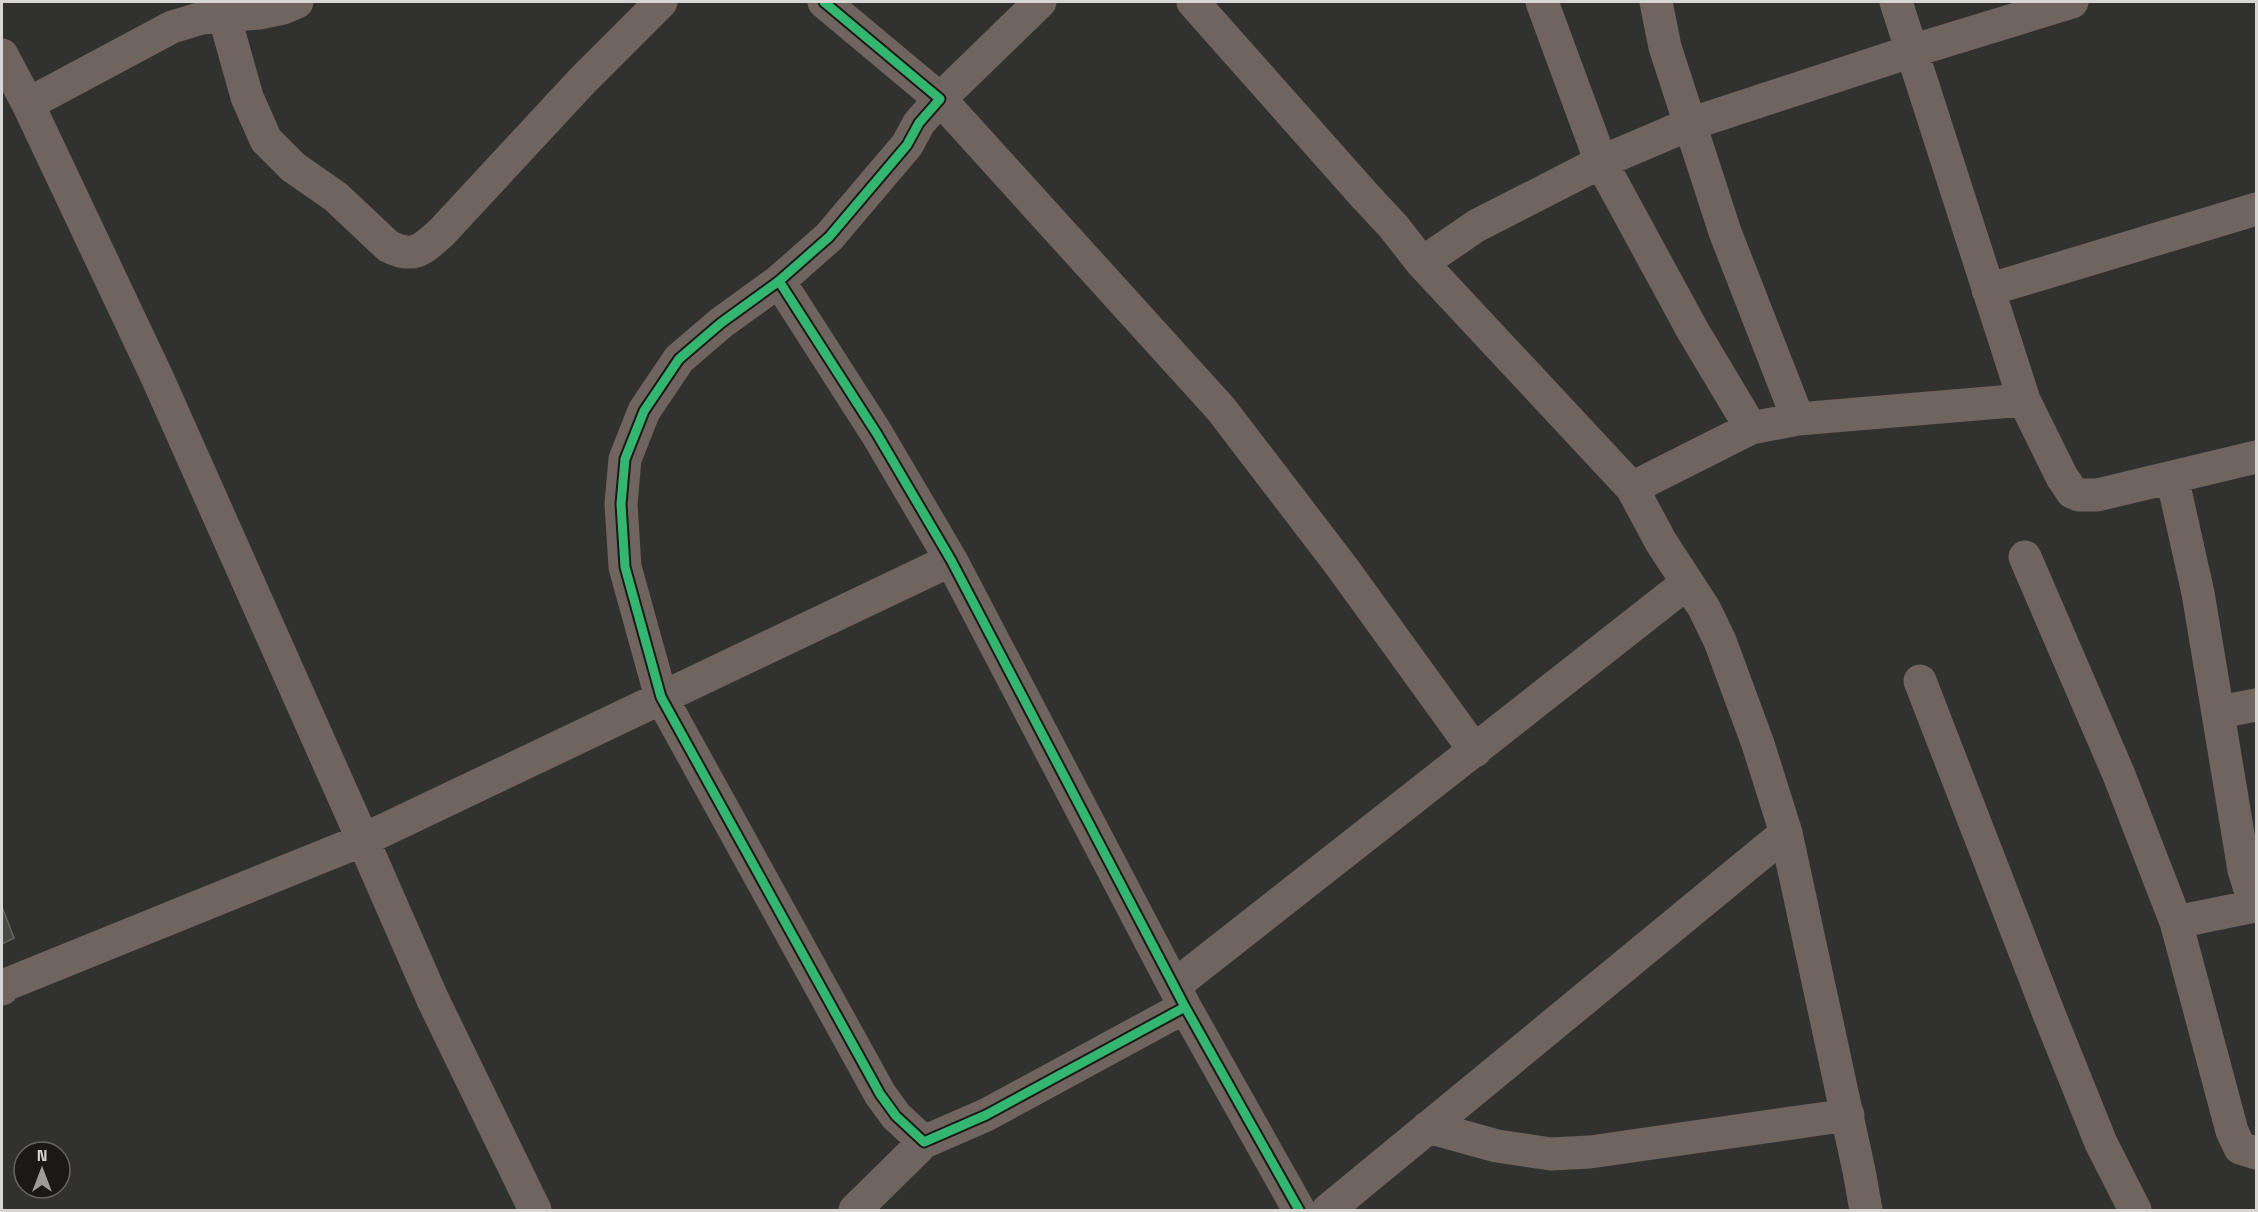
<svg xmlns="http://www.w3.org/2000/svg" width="2258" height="1212" viewBox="0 0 2258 1212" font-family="'Space Grotesk',sans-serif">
  <rect width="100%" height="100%" fill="#313130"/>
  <!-- building -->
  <path fill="#484a40" stroke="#646463" stroke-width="1.5" d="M2,907L14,938L2,944Z"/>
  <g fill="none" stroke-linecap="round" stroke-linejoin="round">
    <!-- street -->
    <path stroke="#6f645e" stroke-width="33" d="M824,2L940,99L919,123L907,145L829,237L779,281L877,434L951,560L1185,1007L1299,1210
      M1040,2L940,99L1221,409L1342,567L1475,751
      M1193,2L1365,196L1393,226L1422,263L1476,226L1601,162L1693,331L1751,428
      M1542,2L1601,162L1690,124L1912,51L2072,2
      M1656,2L1665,47L1725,232L1798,419
      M1896,2L2024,400L2062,477L2072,492L2079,495H2097L2256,457
      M224,15L247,97L266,140L293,167L336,197L388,246C413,259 422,250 441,233L582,81L661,2
      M2,55L28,104L157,377L363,840L433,1000L535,1210
      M28,104L172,27L202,18L259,13L283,8L297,2
      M1422,263L1632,488
      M779,281L721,323L679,359L644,411L625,459L621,504L625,567L661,697L880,1094L896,1116L924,1142L986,1115L1185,1007
      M1988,290L2256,209
      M2172,477L2198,593L2244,870L2255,906H2256
      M2025,557L2119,775L2176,922L2255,906
      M1920,681L2049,1014L2101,1143L2135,1210
      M2219,712L2256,705
      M2176,922L2232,1131L2240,1148L2256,1153
      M1174,986L1687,583
      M2,989L5,985L363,840L951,560
      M1428,1127L1497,1146L1551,1154L1590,1152L1848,1115
      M855,1210L924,1142
      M1328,1210L1786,833
      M1866,1210L1859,1171L1786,833L1758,744L1720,641L1704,608L1661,542L1632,488L1751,428L1798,419L2024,400"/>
    <!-- cycleway casing -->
    <g stroke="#1a1918" stroke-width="13">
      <path id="cycleway" d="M824,2L940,99L919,123L907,145L829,237L779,281L877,434L951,560L1185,1007L1299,1210
        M779,281L721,323L679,359L644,411L625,459L621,504L625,567L661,697L880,1094L896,1116L924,1142L986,1115L1185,1007"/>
    </g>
    <!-- cycleway -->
    <use href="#cycleway" stroke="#33b770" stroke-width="9"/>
  </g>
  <!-- border -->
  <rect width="2258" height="1212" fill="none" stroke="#d7d6d4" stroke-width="6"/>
  <!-- north arrow -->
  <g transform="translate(42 1170)"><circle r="28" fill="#1a1918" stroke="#666563" stroke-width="1.5"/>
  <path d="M0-4.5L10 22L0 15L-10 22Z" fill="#9d9c9b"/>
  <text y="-9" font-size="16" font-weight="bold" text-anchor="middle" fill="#d7d6d4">N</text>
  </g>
</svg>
